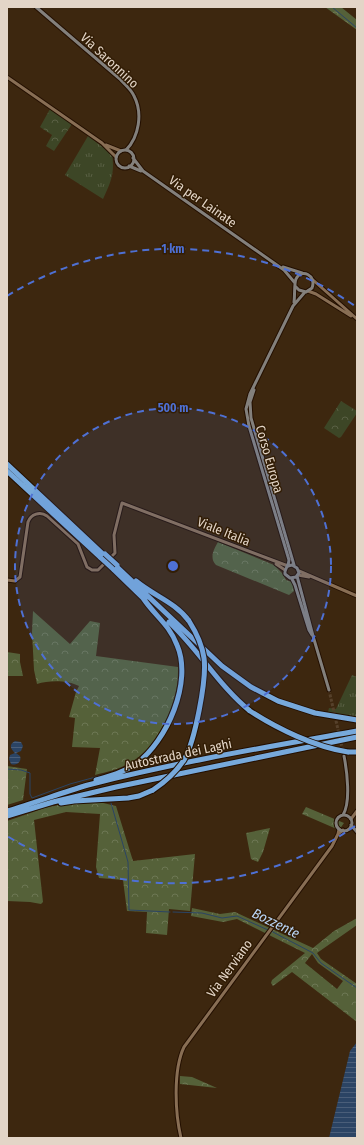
<svg xmlns="http://www.w3.org/2000/svg" width="364" height="1145" viewBox="0 0 364 1145" font-family="'Fira Sans Condensed',sans-serif">
  <defs>
    <pattern id="grass-tufts" width="24" height="20" patternUnits="userSpaceOnUse"><rect width="24" height="20" fill="#3d4626"/><path d="M3 7l-1-3M5 7V3M7 7l1-3M15 17l-1-3M17 17v-4M19 17l1-3" fill="none" stroke="#596044"/></pattern>
    <pattern id="forest-crowns" width="20" height="18" patternUnits="userSpaceOnUse"><rect width="20" height="18" fill="#556139"/><path d="M2 6a3 3 0 1 1 6 0M12 15a3 3 0 1 1 6 0" fill="none" stroke="#6d7754"/></pattern>
    <pattern id="park-crowns" width="20" height="18" patternUnits="userSpaceOnUse"><rect width="20" height="18" fill="#3d4626"/><path d="M2 6a3 3 0 1 1 6 0M12 15a3 3 0 1 1 6 0" fill="none" stroke="#596044"/></pattern>
    <pattern id="water-rules" width="6" height="5" patternUnits="userSpaceOnUse"><rect width="6" height="5" fill="#2b4464"/><path d="M0 2.5h6" fill="none" stroke="#4a5e79"/></pattern>
  </defs>
  <rect width="100%" height="100%" fill="#3d270f"/>
  <!-- grass -->
  <path fill="url(#grass-tufts)" d="M88,136L112,154C115,173 111,182 103,199L65,175Z
    M352,675L357,677V717L328,712L329,708L336,709Z"/>
  <!-- forest -->
  <path fill="url(#forest-crowns)" fill-rule="evenodd" d="M325,7H341L357,20V30Z
    M218,542L274,565L282,573L286,580L292,582L294,591L289,595L216,565C209,558 214,549 218,542Z
    M33,611L70,644L90,621L100,623L96,656L178,667C178,673 178,679 177,685C173,712 154,750 130,763C119,769 107,772 95,775L100,748L72,747L75,718L69,717L76,692L79,686C68,680 49,680 37,684L34,670L32,632Z
    M7,652L20,654V662L23,676H7Z
    M7,766L27,769L23,800L7,805Z
    M72,802H99L116,806L133,861L195,854L190,911L169,909L167,935L146,933L147,912L127,911L123,880L99,878L96,867L100,814L66,812L34,820L43,902L41,904L30,902L7,901V821L45,808Z
    M306,807L344,823L339,830L302,814Z
    M270,828L263,852L258,862L251,859L246,833Z
    M192,908L220,914L235,912L313,948L334,931L357,918V925L317,953L321,959L357,984V1022L292,972L273,986L271,983L272,980L305,953L237,919L223,922L191,916ZM312,954L318,963L343,981L337,989L305,963Z
    M180,1076L192,1077L217,1088L180,1084Z"/>
  <!-- park -->
  <path fill="url(#park-crowns)" d="M50,109L72,124L54,151L46,146L52,135L40,127Z
    M341,401L357,411V413L341,437L339,438L324,428Z"/>
  <!-- water -->
  <path fill="url(#water-rules)" d="M15,741L21,742L23,746L21,751L16,753L20,756C22,762 17,766 11,764L9,759L10,755L15,753C10,749 9,744 15,741Z
    M357,1042V1138H329L350,1051Z"/>
  <g fill="none" stroke-linecap="round" stroke-linejoin="round">
    <!-- stream -->
    <path stroke="#2b4464" stroke-width="1" d="M332,7L357,28
      M7,769L21,770L30,773V794L32,798L70,784L103,775
      M111,803L128,862L129,910L170,912
      M173,912L202,913L222,918L237,916L268,930
      M271,931L313,953L321,963L357,988"/>
    <!-- secondary-tunnel -->
    <path stroke="#56412b" stroke-width="3" stroke-dasharray="3 1.5" stroke-linecap="butt" d="M329,690L344,756"/>
    <!-- tertiary casing -->
    <g stroke="#230f00" stroke-width="5">
      <path id="tertiary" d="M7,77L102,143L116,157
        M106,145L121,151
        M313,280L357,319
        M308,291L316,294L351,316
        M276,564L285,570
        M299,571L357,596
        M298,575L309,577
        M7,580L15,581L20,577L28,522C31,514 40,511 47,516L78,544L87,567L92,570H98L115,553L114,535L122,503L288,566
        M351,819L357,811
        M338,834L343,830
        M181,1138C175,1113 173,1070 184,1047L332,846L338,834L339,829"/>
    </g>
    <!-- secondary casing -->
    <g stroke="#230f00" stroke-width="5">
      <path id="secondary" d="M36,7L120,79C125,85 131,89 134,96C143,113 139,137 126,150
        M116 159a9 9 0 1 1 18 0a9 9 0 1 1-18 0Z
        M133,158L143,171L284,270L295,283
        M129,166L141,171
        M283,267L302,273
        M294,302C295,296 294,283 296,279C301,268 317,275 312,288L306,292L299,290L295,286
        M254,390L250,402L251,418L294,565
        M288,566L292,565L297,568L299,573L296,577L290,578L285,574C284,569 289,566 289,560L249,426L246,409L250,394L293,306L305,292
        M297,576L313,636L329,690
        M292,579L295,585L309,630L312,635
        M343,815C351,802 347,771 344,756
        M336 823a8 8 0 1 1 16 0a8 8 0 1 1-16 0Z
        M351,825L357,832"/>
    </g>
    <!-- motorway casing -->
    <g stroke="#230f00" stroke-width="7">
      <path id="motorway" d="M7,464L104,555
        M7,471L101,558
        M116,566L222,666L251,687L278,701L315,713L357,720
        M113,569L145,600
        M136,581C154,596 175,602 189,621
        M169,622C199,650 219,686 250,711
        M348,752H357
        M96,780C110,776 124,772 136,764C167,741 193,682 177,645C169,624 155,616 143,598
        M61,803L74,801L128,798L139,796L153,790
        M7,811C34,803 61,793 88,785C177,762 267,747 357,731
        M7,816L53,802L116,787L357,737"/>
    </g>
    <!-- tertiary -->
    <use href="#tertiary" stroke="#886e54" stroke-width="3"/>
    <!-- secondary -->
    <use href="#secondary" stroke="#83807c" stroke-width="3"/>
    <!-- motorway -->
    <use href="#motorway" stroke="#77a9db" stroke-width="5"/>
    <!-- motorway-bridge casing -->
    <g stroke="#230f00" stroke-width="7" stroke-linecap="butt">
      <path id="motorway-bridge" d="M105,554L117,565
        M101,558L113,569
        M250,711C278,729 315,747 348,752
        M153,790C165,782 176,772 184,760C195,741 207,679 204,658C202,644 196,632 189,621"/>
    </g>
    <!-- motorway-bridge -->
    <use href="#motorway-bridge" stroke="#77a9db" stroke-width="5"/>
  </g>
  <!-- distance rings -->
  <circle cx="173" cy="566" r="158" fill="#4e70d4" fill-opacity=".12"/>
  <g fill="none" stroke="#4e70d4" stroke-width="2" stroke-dasharray="7 5">
    <circle cx="173" cy="566" r="158"/>
    <path d="M355 826A317 317 0 0 1 7 836M7 296A317 317 0 0 1 355 306"/>
  </g>
  <g text-anchor="middle" stroke-width="3" stroke-linejoin="round" paint-order="stroke">
    <!-- street labels -->
    <g font-size="13" fill="#e3d5c7" stroke="#321d05">
      <text transform="translate(110 60) rotate(43)" y="5">Via Saronnino</text>
      <text transform="translate(203 201) rotate(35)" y="5">Via per Lainate</text>
      <text transform="translate(270 459) rotate(74)" y="5">Corso Europa</text>
      <text transform="translate(224 531) rotate(22)" y="5">Viale Italia</text>
      <text transform="translate(178 754) rotate(-12)" y="5">Autostrada dei Laghi</text>
      <text transform="translate(229 968) rotate(-54)" y="5">Via Nerviano</text>
    </g>
    <!-- water labels -->
    <g font-size="14" font-style="italic" fill="#b9d4f5" stroke="#321d05">
      <text transform="translate(276 923) rotate(26)" y="5">Bozzente</text>
    </g>
  </g>
  <circle cx="173" cy="566" r="6" fill="#4e70d4" stroke="#321d05" stroke-width="2"/>
  <g font-size="12" text-anchor="middle" font-weight="bold" fill="#4e70d4" stroke="#321d05" stroke-width="3" stroke-linejoin="round" paint-order="stroke">
    <text x="173" y="253">1 km</text>
    <text x="173" y="412">500 m</text>
  </g>
  <!-- border -->
  <rect width="364" height="1145" fill="none" stroke="#e3d5c7" stroke-width="16"/>
</svg>
